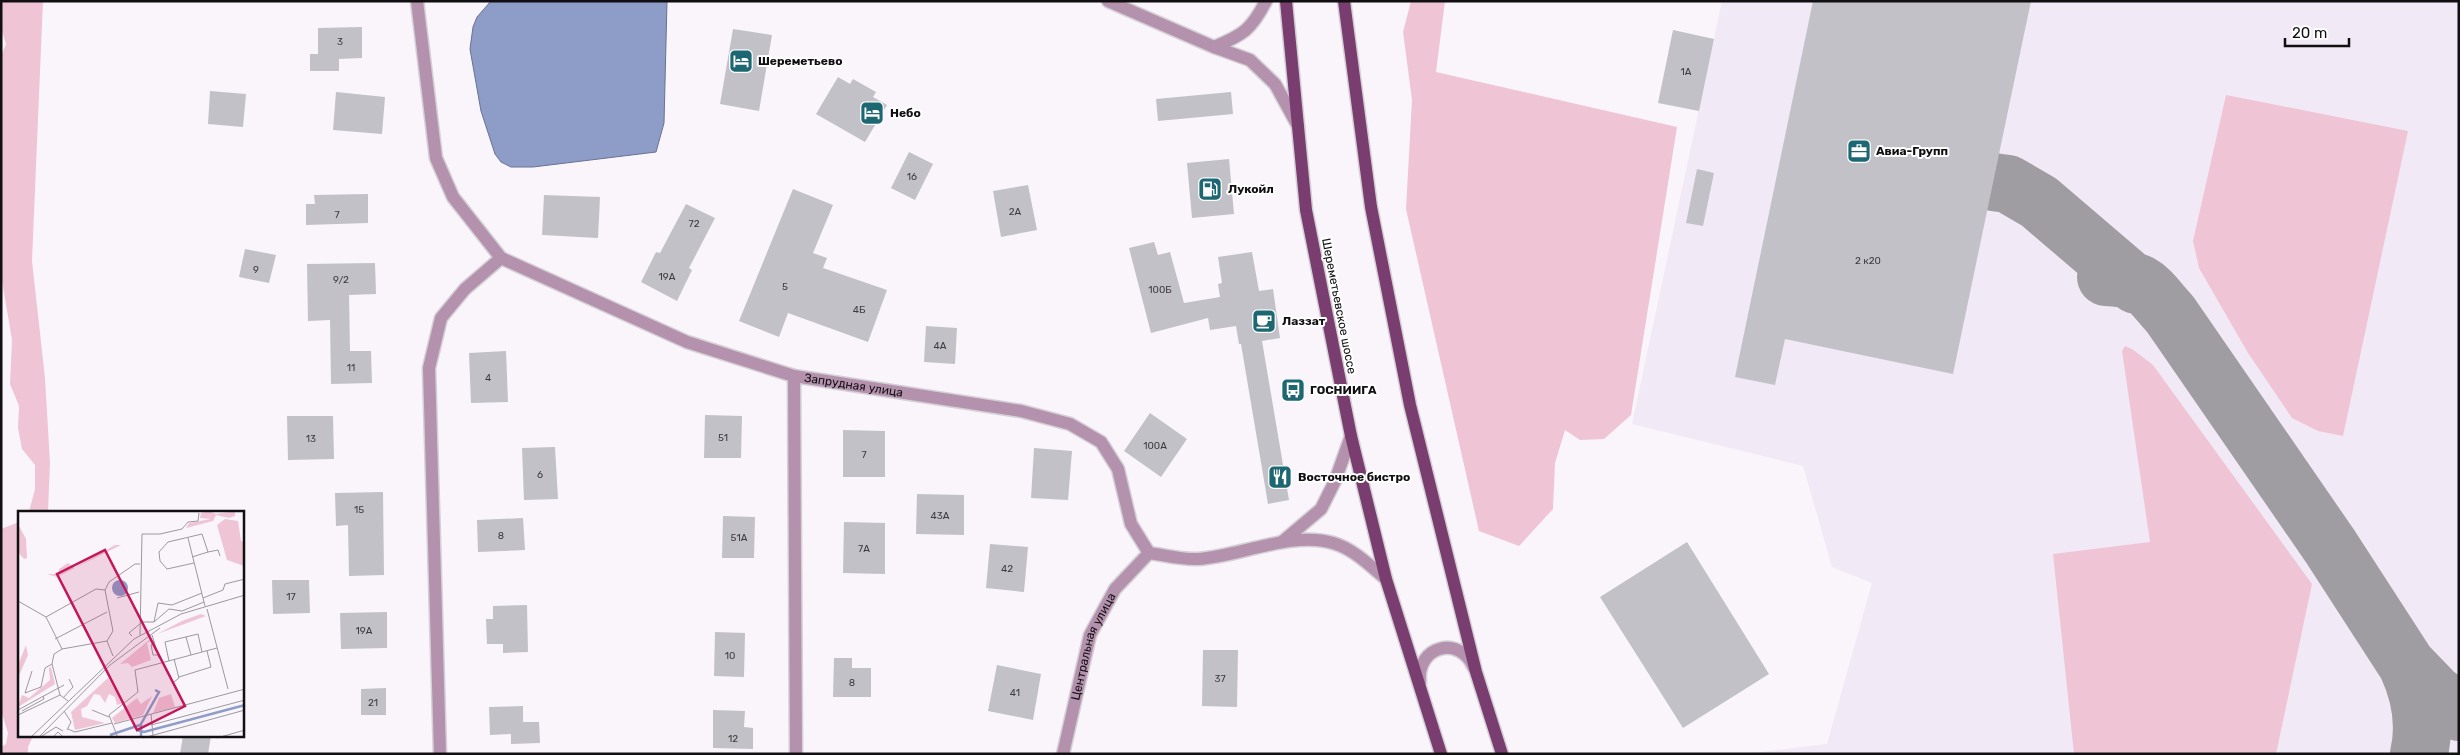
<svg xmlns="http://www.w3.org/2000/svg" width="2460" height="755" viewBox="0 0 2460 755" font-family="Rubik,sans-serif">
  <rect width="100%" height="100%" fill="#f9f5fb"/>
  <!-- built -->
  <path fill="#f1e9f6" d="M1722,1H2459V754H1745L1827,744L1872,583L1832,567L1803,466L1632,424Z"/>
  <!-- green -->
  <path fill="#efc5d5" d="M1,1H43L32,261L45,378L50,463L48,512H29L35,489V465L22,449L18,428L19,406L10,384L12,340L1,275V56L6,44L1,28Z
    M1411,1H1445L1436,72L1677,127L1631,415L1604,439L1580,440L1565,430L1555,463L1553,509L1519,546L1479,531L1406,209L1412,100L1403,32Z
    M2226,95L2408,131L2343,436L2318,431L2292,418L2248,353L2199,268L2193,241Z
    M2125,346L2132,349L2153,365L2312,584L2276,754H2074L2053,554L2150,542L2122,351Z
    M19,522V736H33L28,747V754H1V747L6,744L8,733L1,710V529Z"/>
  <!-- water -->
  <path fill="#8e9cc8" stroke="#687291" d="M491,1H667L664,123L656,152L533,167H511L501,162L495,154L481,111L470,49L473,27L477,17Z"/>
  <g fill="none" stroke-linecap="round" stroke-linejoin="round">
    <!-- taxiway -->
    <path stroke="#a09da2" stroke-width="58" d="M1993,182L2008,184L2039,202L2136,285
      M2106,277C2145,279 2145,286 2170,314L2330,546L2407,665L2434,693L2459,712
      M2407,665C2420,693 2426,723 2419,754"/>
  </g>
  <!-- building -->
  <path fill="#c2c1c8" d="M1813,1H2031L1953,374L1785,339L1775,385L1735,377Z
    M362,27V58L339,59V71H310V54H318V28Z
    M733,29L772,35L759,111L720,104Z
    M1673,30L1714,39L1699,111L1658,103Z
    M838,77L850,84L853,79L876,92L873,97L887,105L865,142L816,114Z
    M210,91L246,94L243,127L208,124Z
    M336,92L385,97L382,134L333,130Z
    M1231,92L1233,114L1158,121L1156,99Z
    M909,152L933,164L915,200L891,188Z
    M1229,159L1234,214L1192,218L1187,163Z
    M1697,169L1714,173L1703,226L1686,223Z
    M1028,185L1037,230L1001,237L993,191Z
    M793,189L833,205L813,253L827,258L823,268L887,290L868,342L788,313L779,337L739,321Z
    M368,194V223L306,225V204H315L314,195Z
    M544,195L600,197L598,238L542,235Z
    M686,204L715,218L689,268L692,270L677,301L641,282L656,252L660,253Z
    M1154,242L1158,255L1170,252L1184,303L1220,297L1218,284L1222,283L1218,257L1252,252L1259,291L1273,289L1280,338L1262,341L1289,500L1268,504L1241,344H1239L1236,326L1210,330L1208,318L1151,333L1129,248Z
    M245,249L276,255L269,283L239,277Z
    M375,263L376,294L349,295L350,351H371L372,383L331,384L330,320L308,321L307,264Z
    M926,326L957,328L955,364L924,362Z
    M506,351L508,402L471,403L469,353Z
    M1150,413L1187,439L1161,477L1124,451Z
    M705,415L742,416L741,458H704Z
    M287,416H333L334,459L288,460Z
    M843,430L885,431V477H843Z
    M555,447L558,499L524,500L522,448Z
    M1034,448L1072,451L1068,500L1031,498Z
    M383,492L384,575L349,576L348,525L336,526L335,493Z
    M917,494L964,495V535L916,534Z
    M723,516L755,517L754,558H722Z
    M523,518L525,550L478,552L477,520Z
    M844,522L885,523V574L843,573Z
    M1687,542L1769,674L1683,728L1600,597Z
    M990,544L1028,547L1024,592L986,588Z
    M272,580H309L310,613L273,614Z
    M527,605L528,652L503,653V644H487L486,619H493V606Z
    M387,612V648L341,649L340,613Z
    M715,632L745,633L744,677L714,676Z
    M1203,650H1238L1237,707L1202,706Z
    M834,658H852V668H871V697H833Z
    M997,665L1041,674L1033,720L988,711Z
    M386,688V715H361V689Z
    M523,706V722H539L540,743L511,744V734L490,735L489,707Z
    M713,710L745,711L744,727L753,728V749L713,748Z
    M183,736H211L208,754H180Z"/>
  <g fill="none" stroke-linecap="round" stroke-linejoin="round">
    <!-- minor casing -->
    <g stroke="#d4d0d6" stroke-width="15">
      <g id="minor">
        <path id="s1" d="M417,1L436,158L453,197L501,258L687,342L794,376L1021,411L1070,424L1101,442L1118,469L1131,524L1149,553"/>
        <path d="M1108,1L1214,47L1250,60L1275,84L1298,126"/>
        <path d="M1214,47C1243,35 1251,30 1266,1"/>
        <path d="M794,376L796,754"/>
        <path d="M1282,542L1321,509L1335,481L1351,436"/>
        <path d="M1149,553C1164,555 1183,560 1198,559C1240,556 1292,531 1333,543C1354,549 1370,566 1386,579"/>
        <path d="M1420,682C1416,646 1460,634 1474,668"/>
        <path d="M440,754L429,368L441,318L465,289L501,258"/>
        <path id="s2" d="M1063,754L1090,635L1115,589L1149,553"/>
      </g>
    </g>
    <!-- major casing -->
    <g stroke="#d4d0d6" stroke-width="15">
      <path id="major" d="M1286,1L1306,210L1351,436L1386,579L1441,754
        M1344,1L1371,207L1410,405L1476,672L1502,754"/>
    </g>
    <!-- minor -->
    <use href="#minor" stroke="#b491ad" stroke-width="12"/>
    <!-- major -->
    <use href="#major" stroke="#793d6f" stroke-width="12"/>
  </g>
  <!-- icons -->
  <defs>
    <g id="hotel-square" transform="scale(1.25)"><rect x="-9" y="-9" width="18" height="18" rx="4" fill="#1c6771" stroke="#fff"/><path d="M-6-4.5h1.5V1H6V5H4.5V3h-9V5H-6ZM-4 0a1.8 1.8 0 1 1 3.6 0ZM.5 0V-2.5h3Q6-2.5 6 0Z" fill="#fff"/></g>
    <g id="office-square" transform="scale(1.25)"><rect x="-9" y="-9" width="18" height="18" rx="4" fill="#1c6771" stroke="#fff"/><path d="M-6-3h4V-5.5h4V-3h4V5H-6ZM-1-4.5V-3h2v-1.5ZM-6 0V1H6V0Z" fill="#fff"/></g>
    <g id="fuel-square" transform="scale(1.25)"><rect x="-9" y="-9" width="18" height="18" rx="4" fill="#1c6771" stroke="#fff"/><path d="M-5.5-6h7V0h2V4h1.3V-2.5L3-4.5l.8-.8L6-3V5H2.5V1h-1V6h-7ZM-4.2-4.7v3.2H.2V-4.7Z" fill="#fff"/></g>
    <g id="cafe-square" transform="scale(1.25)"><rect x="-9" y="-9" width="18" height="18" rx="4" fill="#1c6771" stroke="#fff"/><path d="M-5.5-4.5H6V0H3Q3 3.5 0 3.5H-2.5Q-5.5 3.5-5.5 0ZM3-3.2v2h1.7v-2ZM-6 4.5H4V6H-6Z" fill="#fff"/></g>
    <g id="bus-square" transform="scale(1.25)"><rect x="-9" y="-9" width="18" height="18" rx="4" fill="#1c6771" stroke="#fff"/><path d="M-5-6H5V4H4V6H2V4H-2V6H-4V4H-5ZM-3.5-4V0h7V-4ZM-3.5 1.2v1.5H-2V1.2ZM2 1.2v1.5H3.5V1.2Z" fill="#fff"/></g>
    <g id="restaurant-square" transform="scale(1.25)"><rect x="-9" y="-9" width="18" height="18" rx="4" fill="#1c6771" stroke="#fff"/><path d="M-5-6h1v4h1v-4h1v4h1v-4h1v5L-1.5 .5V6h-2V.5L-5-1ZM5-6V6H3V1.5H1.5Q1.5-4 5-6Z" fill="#fff"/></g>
  </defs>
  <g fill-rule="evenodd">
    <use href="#hotel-square" x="741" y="61"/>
    <use href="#hotel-square" x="872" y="113"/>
    <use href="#office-square" x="1859" y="151"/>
    <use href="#fuel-square" x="1210" y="189"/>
    <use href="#cafe-square" x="1264" y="321"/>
    <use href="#bus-square" x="1293" y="390"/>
    <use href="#restaurant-square" x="1280" y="477"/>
  </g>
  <g text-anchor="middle" stroke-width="4" stroke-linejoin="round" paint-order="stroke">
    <!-- number labels -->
    <g font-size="10" fill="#3d3c3f">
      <text x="340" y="45">3</text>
      <text x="1686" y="75">1А</text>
      <text x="912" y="180">16</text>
      <text x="1015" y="215">2А</text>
      <text x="337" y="218">7</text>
      <text x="694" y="227">72</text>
      <text x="1868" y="264">2 к20</text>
      <text x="256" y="273">9</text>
      <text x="667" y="280">19А</text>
      <text x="341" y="283">9/2</text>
      <text x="785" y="290">5</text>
      <text x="1160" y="293">100Б</text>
      <text x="859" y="313">4Б</text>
      <text x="940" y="349">4А</text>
      <text x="351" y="371">11</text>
      <text x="488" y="381">4</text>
      <text x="723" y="441">51</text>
      <text x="311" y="442">13</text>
      <text x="1155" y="449">100А</text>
      <text x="864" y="458">7</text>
      <text x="540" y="478">6</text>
      <text x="359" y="513">15</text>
      <text x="940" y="519">43А</text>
      <text x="501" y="539">8</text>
      <text x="739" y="541">51А</text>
      <text x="864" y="552">7А</text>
      <text x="1007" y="572">42</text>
      <text x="291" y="600">17</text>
      <text x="364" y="634">19А</text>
      <text x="730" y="659">10</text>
      <text x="1220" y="682">37</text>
      <text x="852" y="686">8</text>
      <text x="1015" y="696">41</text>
      <text x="373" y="706">21</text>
      <text x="733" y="742">12</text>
    </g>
    <!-- poi labels -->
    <g font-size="12" font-weight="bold" fill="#110f11" stroke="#fff" text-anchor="start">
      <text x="758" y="65">Шереметьево</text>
      <text x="890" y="117">Небо</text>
      <text x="1876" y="155">Авиа-Групп</text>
      <text x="1228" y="193">Лукойл</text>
      <text x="1282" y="325">Лаззат</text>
      <text x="1310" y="394">ГОСНИИГА</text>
      <text x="1298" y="481">Восточное бистро</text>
    </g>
    <!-- street labels -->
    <g font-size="12" fill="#110f11" stroke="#fff">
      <text transform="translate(1339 306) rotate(79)" y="4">Шереметьевское шоссе</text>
      <text dy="4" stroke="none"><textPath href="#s1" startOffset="655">Запрудная улица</textPath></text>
      <text dy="4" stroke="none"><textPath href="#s2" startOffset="112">Центральная улица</textPath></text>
    </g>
  </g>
  <!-- overview -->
  <g transform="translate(18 511)">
    <rect width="226" height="226" fill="#f9f5fb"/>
    <path d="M191,0L198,3L217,0V5L211,7L198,4L195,10L168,17L171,12L193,8L182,7L183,2ZM207,8L220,10L223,30L226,31V55L209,49L199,14ZM0,13L8,28L9,47L6,48L0,41ZM97,34H103L39,66L29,63H41V58L50,52L57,57ZM183,103L188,105L139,123L164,110ZM131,129H134L129,132L133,149L114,156L110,152L102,153ZM8,134L10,144L0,167V154ZM33,156L37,173L0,196L4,184L11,187L32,169L31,157ZM90,167L105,192L99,194L97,186L91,183L87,192L82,184L76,183L69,195L63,198L64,206L87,212L57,219L53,201ZM153,183L157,196L135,202L141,187ZM134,185L125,204L97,212L94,207L119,187L123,193Z" fill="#efc5d5"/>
    <path d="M94 77a8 8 0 1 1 16 0a8 8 0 1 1-16 0Z" fill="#8e9cc8"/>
    <path fill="none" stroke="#8e9cc8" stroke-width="2.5" d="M119,219L126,221L227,194M92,224L122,214M123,227V213L141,181L137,179"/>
    <path fill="none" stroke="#9c999d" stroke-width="1" d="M170,27L187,95M190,41L200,39L202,45M174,46L190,41L184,23L150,31L141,41L142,50L149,58L176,52M87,79L95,120L89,130M87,79L91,71L117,53H122M99,87L121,81M185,87L205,79L207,73L227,68M0,90L28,106M189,98L210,178M123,111H136L140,92L154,94L184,82M136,111L151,98L164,100L186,91M122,124L124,23H142L164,18L170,11L180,10L181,2M134,124L141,147M114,125L111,122L123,112M168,126L173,144M37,128L89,101M89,130L95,145M137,131L133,134L135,144H140M44,138L28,106L78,78L87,79M151,150L147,131L180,123L184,141M34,153L36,143L44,138L89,130M14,160L7,182L23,176L27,157L34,153L42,184L50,190M161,166L193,156L189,140M156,171L161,167L156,148M45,187L55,176L51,168M0,199L46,174M74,199L91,206M4,200L26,188L25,185M46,200L53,211L49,219M133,203L135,224M0,204L42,184M96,213L227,178M133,214L227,189M50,218L57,221L94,212M24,225L38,216L45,220M12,227L116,128L163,103L227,84M20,227L92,154L142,117M34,227L40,221L46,227M100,227L91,204L120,181L117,159L199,137M125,227L227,199M199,227L227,219"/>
    <path fill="#c2185b" fill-opacity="0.15" stroke="#c2185b" stroke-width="2.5" d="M87,39L167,195L119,219L39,63Z"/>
    <rect width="226" height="226" fill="none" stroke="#110f11" stroke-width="2.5"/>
  </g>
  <!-- border -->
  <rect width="2460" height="755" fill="none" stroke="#110f11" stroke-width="5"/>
  <!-- scale -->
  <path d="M2285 38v8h64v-8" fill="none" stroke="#110f11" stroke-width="2.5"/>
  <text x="2292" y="38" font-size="15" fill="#110f11" stroke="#ffffff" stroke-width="4" paint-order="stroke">20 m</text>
</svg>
